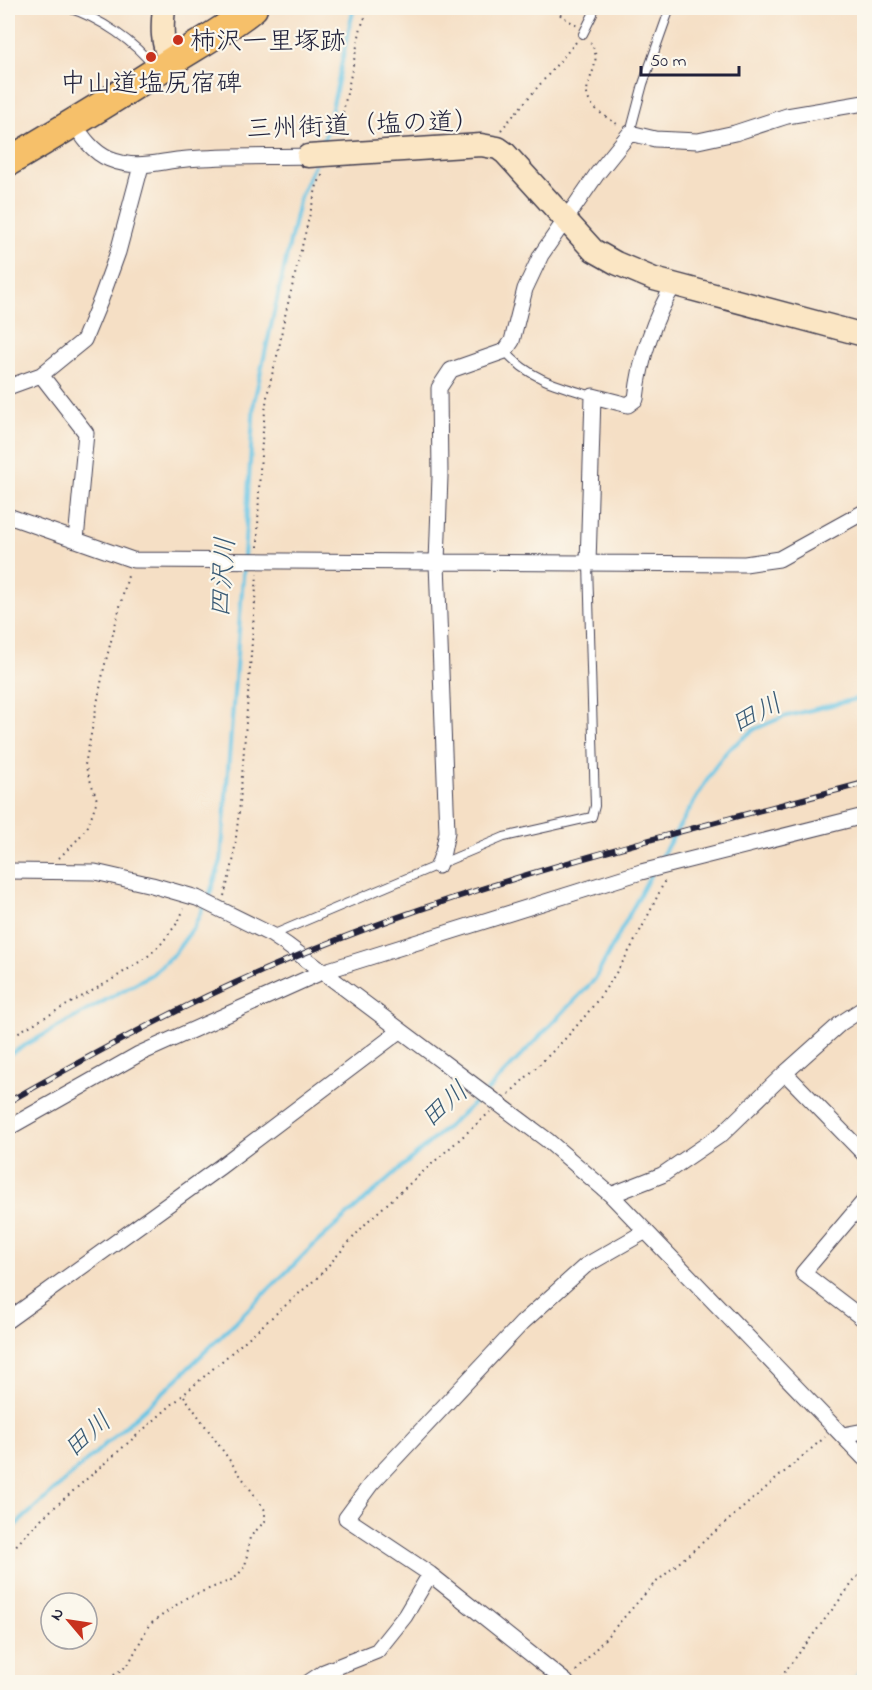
<svg xmlns="http://www.w3.org/2000/svg" width="872" height="1690" viewBox="0 0 872 1690" font-family="'Indie Flower','Klee One',sans-serif">
  <rect width="100%" height="100%" fill="#fbf7ec"/>
  <filter id="ink" filterUnits="userSpaceOnUse"><feTurbulence type="fractalNoise" baseFrequency=".0167" numOctaves="2"/><feDisplacementMap in="SourceGraphic" scale="12" xChannelSelector="R" yChannelSelector="G"/><feConvolveMatrix kernelMatrix="1 2 1 2 8 2 1 2 1" color-interpolation-filters="sRGB"/></filter>
  <filter id="wash" filterUnits="userSpaceOnUse"><feTurbulence type="fractalNoise" baseFrequency=".008" numOctaves="4" result="noise"/><feDisplacementMap in="SourceGraphic" scale="24" xChannelSelector="R" yChannelSelector="G"/><feGaussianBlur stdDeviation="1.35" result="paint"/><feColorMatrix in="noise" values="0 0 0 0 0 0 0 0 0 0 0 0 0 0 0 0 0 1.4 0 .05"/><feComposite in="paint" operator="in"/></filter>
  <g filter="url(#wash)">
    <rect width="100%" height="100%" fill="#f5dfc5"/>
    <g fill="none" stroke-linecap="round" stroke-linejoin="round">
      <!-- stream -->
      <path stroke="#66c5e5" stroke-width="4" d="M322,147C336,101 342,54 354,8
        M244,557L254,402L300,197L314,165
        M658,862L716,765L729,749L755,729L783,717L864,697
        M208,899L221,861L244,564
        M8,1055L152,974L174,954L194,927L204,905
        M487,1091L595,979L651,874
        M8,1532L172,1384L314,1245L482,1096
        M853,1682L864,1667"/>
    </g>
  </g>
  <g filter="url(#ink)">
    <g fill="none" stroke-linecap="round" stroke-linejoin="round">
      <!-- lane casing -->
      <g stroke="#423e50" stroke-width="10">
        <path id="lane" d="M68,8C100,18 135,42 155,68
          M583,34L593,14L594,8
          M630,133L643,84L670,8
          M505,351C529,379 559,386 593,396
          M272,935L504,837L592,817L595,806L588,564"/>
      </g>
      <!-- street casing -->
      <g stroke="#423e50" stroke-width="17">
        <path id="street" d="M74,123C83,138 93,152 109,159C138,171 158,161 187,159C227,156 268,157 308,156
          M41,375L86,433L76,540
          M8,387L41,375L84,340L101,299L118,252L141,166
          M8,516L133,560L745,564L779,559L864,512
          M588,564L593,396L628,405L636,399C640,359 654,317 675,283
          M438,866L443,852L447,832L437,563L440,476L439,388L451,370L505,351L512,341L525,289L541,255L597,174L630,133L655,139L698,141L735,133L787,116L864,103
          M8,871L95,872L152,885L197,898L272,935L287,945L547,1140L611,1195L864,1458
          M785,1073L864,1154
          M8,1128L139,1054L322,972L641,872L864,816
          M611,1195L662,1175L722,1134L785,1073L841,1023L864,1008
          M864,1201L803,1273L862,1318L864,1317
          M8,1320L220,1167L400,1031
          M843,1435L864,1431
          M309,1682L324,1672L377,1651L405,1616L430,1574
          M566,1682L430,1574L346,1518L371,1484L522,1323L585,1266L646,1231"/>
      </g>
      <!-- secondary casing -->
      <g stroke="#423e50" stroke-width="25">
        <path id="secondary" d="M164,8C162,27 161,44 171,62
          M308,156L481,145L498,148L505,153L593,250L616,263L654,279L864,335"/>
      </g>
      <!-- highway casing -->
      <g stroke="#423e50" stroke-width="31">
        <path id="highway" d="M8,162C62,130 116,98 169,63C197,45 227,29 253,8"/>
      </g>
      <!-- path -->
      <path stroke="#423e50" stroke-width="2" stroke-dasharray="1.5 4.5" stroke-linecap="butt" d="M550,8L577,26
        M590,42C607,64 578,85 590,102C596,112 610,119 620,126
        M501,130L577,41
        M338,136L361,27L369,8
        M258,547C258,500 260,451 266,404C269,378 280,354 282,328L317,185L324,172
        M59,858L78,839L88,826L97,800L85,765L104,668L129,572
        M224,896L233,863L240,803L257,574
        M8,1038L108,982L147,957L161,944L178,922L184,909
        M509,1094C533,1070 559,1047 580,1022C616,980 642,930 665,880
        M8,1554L41,1519L318,1277L368,1221L490,1112
        M576,1671L653,1585L825,1437
        M104,1682L128,1665L149,1625L186,1598L234,1579L245,1567L250,1537L265,1521V1510L184,1396
        M777,1682L864,1568"/>
      <!-- lane -->
      <use href="#lane" stroke="#fff" stroke-width="8"/>
      <!-- street -->
      <use href="#street" stroke="#fff" stroke-width="15"/>
      <!-- secondary -->
      <use href="#secondary" stroke="#fbe6c4" stroke-width="22"/>
      <!-- highway -->
      <use href="#highway" stroke="#f6c06b" stroke-width="28"/>
      <!-- rail casing -->
      <g stroke="#22223b" stroke-width="6">
        <path id="rail" d="M8,1102C98,1051 188,1002 283,962C470,882 669,835 864,783"/>
      </g>
      <!-- rail -->
      <use href="#rail" stroke="#fbf7ec" stroke-width="4" stroke-dasharray="11" stroke-linecap="butt"/>
    </g>
  </g>
  <!-- markers -->
  <g fill="#c8321e" stroke="#fbf7ec" stroke-width="2">
    <circle cx="178" cy="40" r="6"/>
    <circle cx="151" cy="57" r="6"/>
  </g>
  <g text-anchor="middle" stroke-width="4.5" stroke-linejoin="round" paint-order="stroke">
    <!-- poi labels -->
    <g font-size="26" fill="#22223b" stroke="#fbf7ec" text-anchor="start">
      <text x="190" y="49">柿沢一里塚跡</text>
      <text x="151" y="91" text-anchor="middle">中山道塩尻宿碑</text>
    </g>
    <!-- street labels -->
    <g font-size="26" fill="#22223b" stroke="#fbf7ec">
      <text transform="translate(363 124) rotate(-2)" y="9">三州街道（塩の道）</text>
    </g>
    <!-- water labels -->
    <g font-size="27" font-style="italic" fill="#3a5b76" stroke="#fbf7ec">
      <text transform="translate(222 577) rotate(-86)" y="9">四沢川</text>
      <text transform="translate(756 713) rotate(-27)" y="9">田川</text>
      <text transform="translate(444 1104) rotate(-42)" y="9">田川</text>
      <text transform="translate(87 1434) rotate(-42)" y="9">田川</text>
    </g>
  </g>
  <!-- margin -->
  <rect width="872" height="1690" fill="none" stroke="#fbf7ec" stroke-width="30"/>
  <!-- north arrow -->
  <g transform="translate(69 1621) rotate(299)"><circle r="28" fill="#fbf7ec" stroke="#a4a2a5" stroke-width="1.5"/>
  <path d="M0-4.5L10 22L0 15L-10 22Z" fill="#c8321e"/>
  <text y="-9" font-size="16" font-weight="bold" text-anchor="middle" fill="#22223b">N</text>
  </g>
  <!-- scale -->
  <path d="M641 66v9h98v-9" fill="none" stroke="#22223b" stroke-width="3"/>
  <text x="650" y="66" font-size="18" fill="#22223b" stroke="#fbf7ec" stroke-width="4.5" paint-order="stroke">50 m</text>
</svg>
